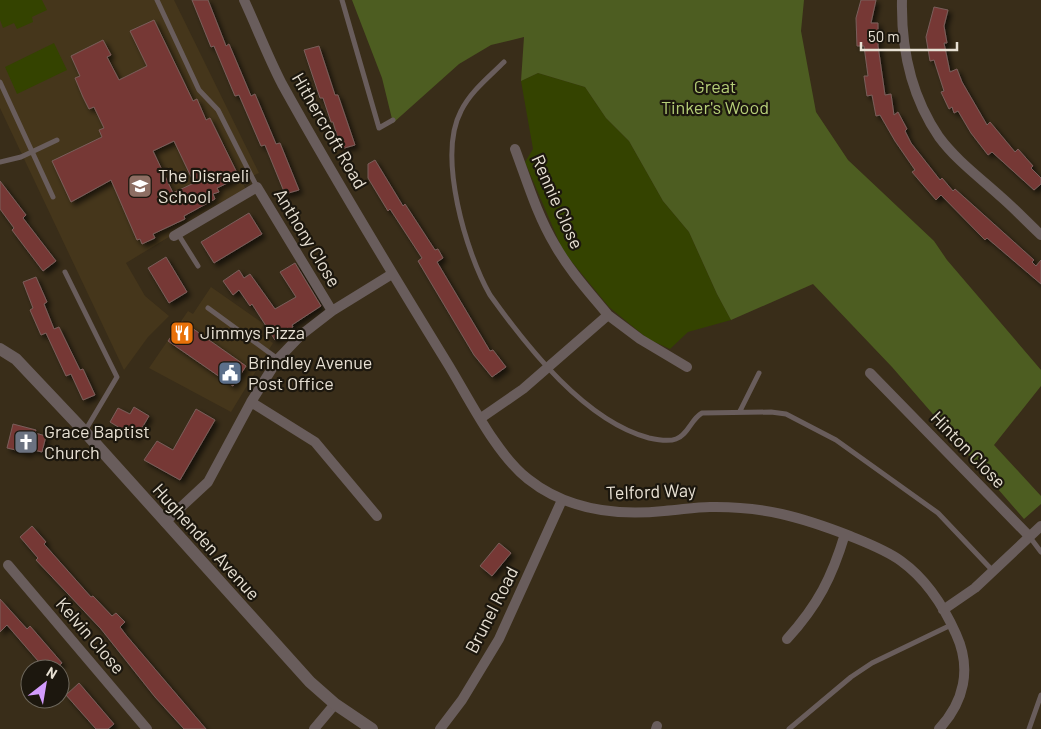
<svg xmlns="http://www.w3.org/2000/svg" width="1041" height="729" viewBox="0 0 1041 729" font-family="Barlow,sans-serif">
  <defs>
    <filter id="shadow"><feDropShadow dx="3.5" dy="3.5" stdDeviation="2.5" flood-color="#0009"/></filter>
  </defs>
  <rect width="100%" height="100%" fill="#392d19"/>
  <!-- built -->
  <path fill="#45361b" d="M0,0H174L259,173L242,181L246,190L126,263L145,296L169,316L148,337L124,370L0,108Z
    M211,287L264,324L258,333L273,343L231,412L149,368L188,311L193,314Z"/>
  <!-- green -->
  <path fill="#344300" d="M0,0H42L47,10L32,17L33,22L17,29L14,23L3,28L0,20Z
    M54,43L67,70L17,94L5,67Z
    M538,73L585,87L606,118L629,141L663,201L689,232L717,294L731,320L688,332L670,349L648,339L609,307L563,251L525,162L533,149L521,81Z"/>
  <!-- forest -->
  <path fill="#4d5d21" d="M352,0H804L801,31L816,112L848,160L934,241L947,260L1041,370V386L994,445L1041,496V504L1024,519L892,367L813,284L731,320L717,294L689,232L663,201L629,141L606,118L585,87L538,73L521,81L524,37L491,45L459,64L393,123L382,78Z"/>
  <!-- building -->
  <path fill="#763934" stroke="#7a5e5b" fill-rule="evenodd" filter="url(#shadow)" d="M192,0H208L226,46L229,44L251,96L255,94L276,144L280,143L299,190L285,194L265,145L261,146L239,95L235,96L214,46L211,47Z
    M861,0H876L871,23H878V46L885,95L891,94L894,115L898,112L907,129L905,131L911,143L940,180L942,178L953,191L955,189L1034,260L1032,262L1036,266L1041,260V284L987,238L985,240L941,195L936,200L912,172L915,170L895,141L880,115L876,116L872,95L867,96L864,76H868L864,46H857L856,18Z
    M934,7L948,10L944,26L947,43H944L950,72L957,69L962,82L987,125L990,122L1015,152L1018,149L1033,166L1031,168L1041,178V184L1034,190L992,152L988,155L971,133L958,111L954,113L952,107L949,109L941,92L944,91L934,60L930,61L926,37Z
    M154,20L193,101L197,99L206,120L210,118L237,173L232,176L234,180L217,188L219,192L213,194L215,199L184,216L185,219L153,234L155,238L142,244L140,239L137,240L111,180L71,202L52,161L102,137L99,130L104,128L94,107L89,109L83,97L75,78L80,76L71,56L103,40L111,55L107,57L119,80L147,66L130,31ZM174,141L194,183L173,193L153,151Z
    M319,46L335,95H338L355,145L341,149L333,122H331L323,98H320L304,50Z
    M375,160L403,206L405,204L435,250L438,249L443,258L437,262L490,351L493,350L506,367L492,377L474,355L418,261L422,258L390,209L388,211L368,178V164Z
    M0,181L26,215L23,218L56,261L43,271L12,230L14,228L0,209Z
    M249,213L262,234L214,263L201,242Z
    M166,257L187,292L169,303L148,268Z
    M295,263L321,306L292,325L293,327L275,340L252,304L250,306L239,290L233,295L223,281L239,270L244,278L250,274L275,309L296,297L280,272Z
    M36,277L47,302L44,304L54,329L59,327L80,370L83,369L95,395L83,400L71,374L66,376L46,333L41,335L30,310L33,308L23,282Z
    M182,321L246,366L233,386L168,341Z
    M134,407L149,416L136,438L110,422L118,408L130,414Z
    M196,409L215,420L180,480L144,460L157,441L173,450Z
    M13,424L36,430L35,433L46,436L42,452L30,449L29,453L7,448Z
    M32,526L46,542L44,544L91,597L93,596L112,616L116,613L125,622L120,627L126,635L206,729H184L155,697L101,629L36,560L38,558L20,537Z
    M499,543L511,553L492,576L480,566Z
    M0,599L27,629L30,626L62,663L55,669H45L7,625L0,632Z
    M79,683L114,724L108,729H96L66,695Z"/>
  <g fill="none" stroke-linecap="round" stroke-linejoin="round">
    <!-- service -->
    <path stroke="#695d5c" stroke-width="5" d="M157,0L199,90L218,110L257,187
      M342,0L379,128L393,120
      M504,62C489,77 471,91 461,111C437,156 466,253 490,295C528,348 585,421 649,438C658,440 668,442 676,439C688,435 691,419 702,413L771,412L786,414L836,440L938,513L993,571
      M0,82L53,197
      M0,162L21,157L57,140
      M178,234L198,266
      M65,272L117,377L85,431
      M208,308L278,359
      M740,411L759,373
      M1029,536L1041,552
      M789,729L851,677L872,663L951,625
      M1029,729L1041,695"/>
    <!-- minor -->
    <path stroke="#695d5c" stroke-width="10" d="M244,0C257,28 268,57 282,84C334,178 390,270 446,361C469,398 495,453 528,479C567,510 616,516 664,511C680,510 695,507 710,507C763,506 801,517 850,536C867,543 886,550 901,561C926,579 944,607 956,634C972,669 964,702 939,729
      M902,0C901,49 911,96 939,137C956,160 979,177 1000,196C1014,208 1027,222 1041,235
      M515,149C527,181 537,215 555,245C569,270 589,292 608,315
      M174,236L257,187L332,311
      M870,373L1029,536
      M251,402L315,442L377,516
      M481,418L523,389L608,315L640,339L687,367
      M165,522L208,482L251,402L278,359L301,335L332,311L392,274
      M8,565L147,729
      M943,610L975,588L1041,526
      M787,639C818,605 832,577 845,534
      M314,729L335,704
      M440,729L462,700L499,639L562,500
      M656,729L657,726"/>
    <!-- tertiary -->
    <path stroke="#695d5c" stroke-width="12" d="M0,349L16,359L85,432L310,682L335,704L372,729"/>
  </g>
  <!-- icons -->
  <defs>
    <g id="school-square" transform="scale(1.25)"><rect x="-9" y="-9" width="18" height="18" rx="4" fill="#8d6e63" stroke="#1c170e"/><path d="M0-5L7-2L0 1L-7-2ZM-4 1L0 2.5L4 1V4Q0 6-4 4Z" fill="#fff"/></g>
    <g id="restaurant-square" transform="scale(1.25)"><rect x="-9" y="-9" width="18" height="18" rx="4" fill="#e8710a" stroke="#1c170e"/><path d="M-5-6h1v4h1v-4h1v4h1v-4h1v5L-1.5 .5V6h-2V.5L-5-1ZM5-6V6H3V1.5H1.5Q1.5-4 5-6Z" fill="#fff"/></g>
    <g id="civic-square" transform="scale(1.25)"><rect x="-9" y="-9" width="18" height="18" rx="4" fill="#5c6f8a" stroke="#1c170e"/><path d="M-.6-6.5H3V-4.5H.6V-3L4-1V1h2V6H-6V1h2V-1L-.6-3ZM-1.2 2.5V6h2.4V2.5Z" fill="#fff"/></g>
    <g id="church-square" transform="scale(1.25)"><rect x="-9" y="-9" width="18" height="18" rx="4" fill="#6b7280" stroke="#1c170e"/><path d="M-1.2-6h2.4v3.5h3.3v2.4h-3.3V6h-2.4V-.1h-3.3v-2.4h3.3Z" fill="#fff"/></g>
  </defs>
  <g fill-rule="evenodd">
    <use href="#school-square" x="140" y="186"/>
    <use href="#restaurant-square" x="182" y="333"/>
    <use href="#civic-square" x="230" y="373"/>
    <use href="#church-square" x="26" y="442"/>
  </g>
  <g text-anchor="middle" stroke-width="4.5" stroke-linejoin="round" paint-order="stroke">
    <!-- park labels -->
    <g font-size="18" fill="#b6cf78" stroke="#1c170e">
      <text x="715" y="93">Great<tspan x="715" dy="21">Tinker's Wood</tspan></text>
    </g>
    <!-- street labels -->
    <g font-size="18" fill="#e8e1d4" stroke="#1c170e">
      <text transform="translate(329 131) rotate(60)" y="6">Hithercroft Road</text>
      <text transform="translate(557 202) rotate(66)" y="6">Rennie Close</text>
      <text transform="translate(307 238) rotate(59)" y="6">Anthony Close</text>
      <text transform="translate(968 450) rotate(46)" y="6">Hinton Close</text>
      <text transform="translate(651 492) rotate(-2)" y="6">Telford Way</text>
      <text transform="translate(206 542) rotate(48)" y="6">Hughenden Avenue</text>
      <text transform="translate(492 610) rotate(-63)" y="6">Brunel Road</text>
      <text transform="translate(90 636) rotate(49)" y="6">Kelvin Close</text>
    </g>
    <!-- poi labels -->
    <g font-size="18" fill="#e8e1d4" stroke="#1c170e" text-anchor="start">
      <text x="158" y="182">The Disraeli<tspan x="158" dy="21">School</tspan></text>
      <text x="200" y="339">Jimmys Pizza</text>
      <text x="248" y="369">Brindley Avenue<tspan x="248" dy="21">Post Office</tspan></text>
      <text x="44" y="438">Grace Baptist<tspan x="44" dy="21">Church</tspan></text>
    </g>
  </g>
  <!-- north arrow -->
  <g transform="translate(45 684) rotate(31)"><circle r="24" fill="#1c170e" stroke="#6e685d"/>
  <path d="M0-4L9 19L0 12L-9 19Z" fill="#d39cfd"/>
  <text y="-8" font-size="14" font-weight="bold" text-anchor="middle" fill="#e8e1d4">N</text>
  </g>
  <!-- scale -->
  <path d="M861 42v8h96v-8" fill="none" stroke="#e8e1d4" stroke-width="2.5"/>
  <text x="868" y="42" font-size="15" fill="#e8e1d4" stroke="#1c170e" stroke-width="4" paint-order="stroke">50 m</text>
</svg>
